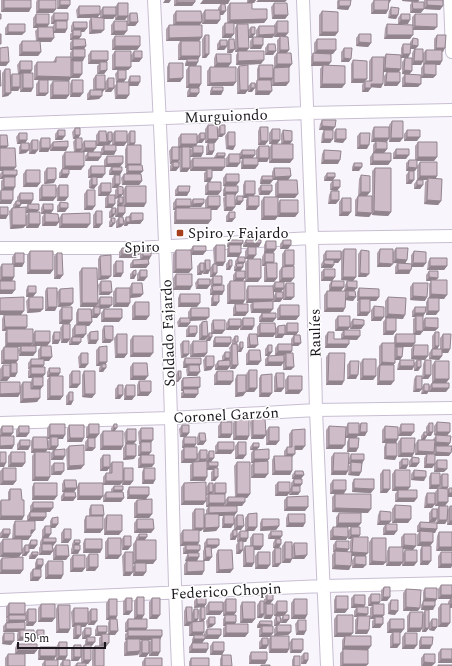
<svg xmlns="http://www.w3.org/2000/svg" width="452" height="666" viewBox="0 0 452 666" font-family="Spectral,serif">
  <rect width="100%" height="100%" fill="#f9f5fd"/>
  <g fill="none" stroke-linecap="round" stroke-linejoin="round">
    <!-- minor casing -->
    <g stroke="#c8bed1" stroke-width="14">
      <path id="minor" d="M154,0C161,139 167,279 171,418C173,501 174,583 178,666
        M303,0L312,238L316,410L327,666
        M450,0L452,52
        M0,124L307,113L452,110
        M0,248H136L312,238L452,236
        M0,423L171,418L316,410L452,408
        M0,600L324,586L452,583"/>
    </g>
    <!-- minor -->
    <use href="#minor" stroke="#fff" stroke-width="12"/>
  </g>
  <!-- wall -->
  <path fill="#b2a2ad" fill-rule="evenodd" d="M1,0H31L29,12H1Z
    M37,0H56V9L53,13H36V2Z
    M57,0H70V5L67,9H57Z
    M174,0H195V2L192,6H174Z
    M247,0H256L254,3H252V9L267,19L264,23L234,24V34L231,38H222V27L225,23H227V7L230,3H247Z
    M338,0H351L348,10L337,9V1Z
    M374,0H391L389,3L388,10L386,14H371V4Z
    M402,0H419L418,2L421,13H410V5L412,2H417L402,1Z
    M424,0H443L440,10L424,9Z
    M118,3L128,16L130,13L138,22L135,26H127V17L125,20H115V16L113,19H104L101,33L89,34V21L91,18H77L76,10L79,6L100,14L98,17L100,18V11L103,7H115Z
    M274,3L288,15L285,19H272L271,7Z
    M221,4L223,15H220V20L217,24H202V14L205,10H218V8Z
    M391,7L398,15L396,19L388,18L389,11Z
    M176,11L200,25L199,41L200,56L198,59L196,66H185V63L187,60H178V45L180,41H166V29L169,25H173V15Z
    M322,11L338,32L335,36H319V15Z
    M54,13L67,21V29L65,33H53L51,42H40L41,52L38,56H19V45L22,41H36L35,31L38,28H33V18L36,14L47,27H53V25L54,24H51V17Z
    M401,14L408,24H398V18Z
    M415,14L434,30H413L410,39H384L385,28L387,24L412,25V17Z
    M114,21L124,35H111V25Z
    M277,21L286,37L289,50L286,53L289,68V82L286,86H272V79L269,95H255V84L257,81V69L259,65L273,70L274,68V57L277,53V40L280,37H274V36L272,38H263L261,49H250V41L252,38H249L246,51L261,64L236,65V55L238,52H235V28L237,24L248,30L251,27L253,37H256V30L259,26H274V25Z
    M73,22L87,28L84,32H81V36L79,39L86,46L84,49L83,61H82V74L79,78H71L48,80V93L45,96H36V84L39,80H34V66L37,62H53L56,57H70V53L72,50H70V43L72,40H70V34L72,32H71V26Z
    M8,24L22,35H5V28Z
    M359,34L371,43L368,47L356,46V38Z
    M205,35L209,54L206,58H202V39Z
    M437,35L442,52L440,65H436V75L433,78H421V68L423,65V62L421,65H412L409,74L418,87H402V78L405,74H402V62L405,58H412V53L414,49H410L408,58H401L398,72L400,82L397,86H384V76L387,72H383L381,88L371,87L368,92H362V85L363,83H351V64L353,60L365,81H369V61L372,57H384L386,54L401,55V48L403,44H410V42L413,38L418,46L415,49L423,53L426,50H434V39Z
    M115,36L140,46L137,50H112V40Z
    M229,39L235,49L232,53H227V47L224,50H217V44L220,40L227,42Z
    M317,39L333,54H331L329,65L342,88H320V69L322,66H311V57L313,53H314V43Z
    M268,44L273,55H265V48Z
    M344,48L349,62H341V52Z
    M91,51L108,60L106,62L107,70L104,74H97V66L99,64H88V55Z
    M115,51L131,67L128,70H126L124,82H128V80L130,76L138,86H129V95L126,99H115L114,86L117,83H116L115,74L118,70H112V55Z
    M134,51L142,58L139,62H131V55Z
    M216,54L231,63L228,67H214V58Z
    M20,61L32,70L31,73L33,88L31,92H20V88L18,91H11L8,96L2,97V73L5,69L10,76L12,74H18L17,65Z
    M169,63L183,78L180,82H167V67Z
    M189,66L199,88V93L196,97H187V92L189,88H186V70Z
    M239,66L248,86L251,83L252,92H248V90L245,94H237V69Z
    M210,67L236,82L233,86H207V71Z
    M96,75L105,89L102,92L99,99L87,100V94L90,90H93V79Z
    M108,78L114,88L111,92H105V82Z
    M72,80L80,97H70V84Z
    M53,81L69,95L66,99H50V85Z
    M212,87L223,91L221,95H210V91Z
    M322,120L333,130V139L330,143H321L322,134L324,130H319L320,124Z
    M392,121L400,142H389V139L387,142V149L384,153H373V145L375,142H371L372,131L374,127H389V125Z
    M208,125L218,129L220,125L222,137H218L215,143H205V129Z
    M260,127L268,141L265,145H258V131Z
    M75,128L80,135L78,138L82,144L84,141L94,152L98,161H85V156L88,152H84L81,170H69V174L67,178H59V173L62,169V156L65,152H74L73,142L75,139H73L72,132Z
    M272,129L280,140L277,144H281V134L283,130L292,141L290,144V163H269V158L267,162H258V165L255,169H241V162L242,159H240L237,167H226V158L229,154H239L242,150L253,158H256V150L259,146L269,148L272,144H269V133Z
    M336,129L343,143L334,142V132Z
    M58,130L65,136L62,140H55V134Z
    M407,130L417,141H404V134Z
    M99,131L107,134L108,132L112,134L115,131L124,146H116L114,155H101V149L103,146H96V135ZM112,141V145H105V144V145H109Z
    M130,131L135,143L134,145L141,164V165L143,171L140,174L142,181L139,185H122L121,178L124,174H126V168H125V149L127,146V135Z
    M228,132L235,146L233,150L226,149L225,136Z
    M19,133L25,143L26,153L19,154V147L21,144H17L16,137Z
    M200,133L202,143H197L196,146L203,153L201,157H190V150L192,148H190V161L193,158H214V157L217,153L225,156L224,158L222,171H212V178L210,182L221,191L218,195H205V186L208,182H204V173L206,171H190V168L187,172H180L179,160L178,162L179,167L176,171H170V166L171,164H170L169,151L172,147H178V138L181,134L197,136Z
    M360,133L367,149H357V136Z
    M0,135L6,148L15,177V187L13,190L11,204H0V192L1,190V181L3,179H0V173V174L2,171H0Z
    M41,138L50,145L53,142L66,151H50V149L48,152H39V142Z
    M32,140L35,154H29V144Z
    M418,142L437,157L434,161H417L415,171H414V180L411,184H406V175L409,171H410H406V163L409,160H415V146Z
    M208,143L214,151L212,155H206V147Z
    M396,149L406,159H393V153Z
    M324,150L338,164H321L322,154Z
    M373,153L391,161L388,165H370V157Z
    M107,156L120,167L122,171L120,175L119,186L121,197H123V190L126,186L144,207H125V213L122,217H115V214L113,217L109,218V212L112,208H105V198L107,196H98V187L101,183L111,192L109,195L115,204L112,208L116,210L118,206H117V201L118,198L115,199V190L117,188H112V179L114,175H109V171L111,167H105L102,178H97L94,189L89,188V181L91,178H88V170L91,166H104V160Z
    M420,162L436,178L441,201L438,205L424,204L425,182L427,180H417V166Z
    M354,163L359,171H352V167Z
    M47,168L54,183L44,184V172Z
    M274,168L291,176L288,180L295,198H278V203L280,200L298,213L295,217H278V216L275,220H261V201L264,197H275V184L278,180H273L270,184H260V180L262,176H272V172Z
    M375,168L391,212L388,216L372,215V213L369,217L355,216V200L358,196H372V171Z
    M26,170L40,183L37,187H23V174Z
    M327,173L335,177L333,180L337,191L330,190V184L332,181H324V177Z
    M226,174L236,186H223V178Z
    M361,175L367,196H358L359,179Z
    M417,180L423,185L420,189H414V184Z
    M245,181L254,196L256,210H246V200L247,198H243L240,205H235V200L237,196H243V185Z
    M42,185L56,197L53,201H39V189Z
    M59,185L68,197L65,201H57L56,189Z
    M261,185L269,195H259L258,189Z
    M178,186L187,196H175V190Z
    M225,186L235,196V207L232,211H224L223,198L225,196H223V190Z
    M87,190L95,206L92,210H84V194Z
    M331,191L336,204H328L329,195Z
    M20,193L31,204L37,212L40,224L38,228H26V216L28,213H26V225L23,228L10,229L9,211L12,208H13V205L16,201H17V197ZM21,204H28L26,207H19Z
    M208,196L217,210H211V220L208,224H174V212L175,210H173V203L176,199L191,202L193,199L204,203L201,207H190L189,208H205V200Z
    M342,198L348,216H339V202Z
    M60,202L65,212H57V206Z
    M43,204L53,210L51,214L59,222L56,226H42V217L44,214H41V208Z
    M96,211L99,228H93V215Z
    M229,212L232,222H226V216Z
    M131,213L143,220L140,224H128L127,226H124V224L121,227L116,228V221L119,217L124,221L126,217H128Z
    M62,214L87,228H59V218Z
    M111,218L112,227H109V222Z
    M229,240L243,243L241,246L239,257L243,264V267L241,271L245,278L242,281H245V263L248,259L258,282H245L243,304H227V285L230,281H233V275L236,271H234V267L235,265V261L238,257H227V249L228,247H227V244Z
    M246,240L259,247H256L253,259H245V251L248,247H243V244Z
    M283,240L291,245L288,249H280V244Z
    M266,241L276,249L273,253L274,262V263L277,278L274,282H264V267L265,266H262V257L264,253V245Z
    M216,245L223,266H217V273L215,276L221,285L224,291L222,295H219V302L216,306H211V298L213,295H210V289L211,288L210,280L213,277H210V270L208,274H203V273L201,275H197V266L200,263H204L205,260L210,268L213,264H214L213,248Z
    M193,246L203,255H192L189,273H173V254L176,250H190Z
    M122,248L136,258H119V252Z
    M143,248L148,260L149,264L146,268H130V264L133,260H140V252Z
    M396,248L407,260L405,263L411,264V255L414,251L426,263L423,267H411L409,274H395V267L397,263H393L390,267H377V253L380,249L393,252Z
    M344,249L356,277L353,281L341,280V259L338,263H334V265L332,268H321V264L323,261V255L326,251L341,252Z
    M285,250L294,265L293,266L291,282H284V286L286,283L291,300H283V298L280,302H273V299L272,301L270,313H251L250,305L252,303H246V290L248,286H272L275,282H279V271L282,267V254ZM283,289V292H276L274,296L273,292H281Z
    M361,250L366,277H358V254Z
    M30,251L53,270L50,274H27V255Z
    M15,253L24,263L22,267H14V277L12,281H0V267L2,264H12V257Z
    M57,253L60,279H54V256Z
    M100,256L108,279L98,280V259Z
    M430,258L447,266L444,270H427L428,262Z
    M229,260L230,270H226V264Z
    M116,261L121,277H113V265Z
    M82,268L98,300L100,297L109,308L100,309L97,318H92V322L89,326H86L83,338H81V342L78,345H69V341L72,337V329L75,325H76V313L78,309L91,310L94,307H80L79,272Z
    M324,269L335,277L332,281L344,287L341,291H329V285L331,281H321V272Z
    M140,270L144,281H137V274Z
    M133,271L136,275L134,279H130V274Z
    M429,271L438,278L436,280L444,299H439L436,315H426V302L429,298V284L431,281H426V275Z
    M176,274L190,290H173V278Z
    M198,279L210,285L207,289H196L195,283Z
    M101,281L109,295H99L98,285Z
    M347,281L355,291L353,301L346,300L345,308L343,312H324V295L327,291H344L345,285Z
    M132,283L143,294L140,297L130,298L128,307H113V292L116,288H129Z
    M413,283L425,301L410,300V287Z
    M28,286H36L26,297V290Z
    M47,288L55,311H45V291Z
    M359,288L379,297L376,301H370L367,316H357V303L358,301H357V292Z
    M60,289L73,303L70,306L58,307L57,292Z
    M180,294L197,307H178V298Z
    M29,297L43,309L40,312L27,313L26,301Z
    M388,297L403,319L396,318L393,335H383V322L386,318H385V301Z
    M135,302L149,316L146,320H132V306Z
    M235,304L248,312L245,316H233V308Z
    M280,305L299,316L296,320H277V309Z
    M374,306L381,321H371V310Z
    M62,307L72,320L69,324L70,339L67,343H61L60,328L63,324H59V311Z
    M415,307L423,317V321L425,318L438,328L435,331H423L420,335H415V343L412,347H403L400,360H395V363L393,365L391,385H377V368L379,365V346L382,343H394V337L396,334H413V319L415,317H412V311Z
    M191,308L206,320L190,321V323L187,327H178L177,322L180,318H188V312Z
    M104,309L119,322H101V313Z
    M262,313L273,322H259V317Z
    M4,315L26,329L33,334L35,331L50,342L47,346H36V352L33,356H19L18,350L20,347H18V360L16,363L17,373L15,377H10L7,381H0V369L3,365H9L10,364H1V351L4,347H5V333L6,331H2V319Z
    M338,316L348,330L357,340H349V344L346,348H325V336L328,332L334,339H341V334L343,331H335V320Z
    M243,318L254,326L252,330H240V327L238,330H226V323L229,319L241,321Z
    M353,319L364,325L361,329H350V323Z
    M213,320L222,334H212L210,341H207V353L204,357H190V345L193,341H206V338L205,340H199V325L202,322L208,335L209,333H211V324Z
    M260,323L275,329L278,326H285L287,323L298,332L296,335L301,343L298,346H292V351L290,353L291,370H283V363L281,366H265V359L268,356H284L285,355H275V348L278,344H291V339L294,335H284L282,338H275V333L273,337H257L255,348H247V338L249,334H257V327Z
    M104,326L110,343H102V330Z
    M189,326L195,337H186V330Z
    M54,332L60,340L58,344H52V336Z
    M90,332L96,344H88L87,335Z
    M435,332L437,349H440V338L443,334L450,349L448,353H442V356L439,360L429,359V353L432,349V336Z
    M117,334L127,354L124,358H115L114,338Z
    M133,336L150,357H130V340Z
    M235,336L238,346L240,342L243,348L241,352H238L235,369H230V367L227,370H215V365L218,361H222V356L225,352H230L229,348L232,344V340Z
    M215,337L231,343L228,347H213V341Z
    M183,341L189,354L186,357L181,358L180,344Z
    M268,345L272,352L269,356H265V349Z
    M414,345L425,360H421V367L418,371H414V367L412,370H397L398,364L400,360L414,363L417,360L411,359V349Z
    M41,346L49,361H44V365L43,367L45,374L43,377L37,402L20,403V394L18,397H0V382L20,386L23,382H31V381L32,378H28V371L29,369H28V363L31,359H38V350Z
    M99,347L106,364L103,372H99V368L100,366H96V350Z
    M249,350L258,365H246V354Z
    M81,353L85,368H79L78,357Z
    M329,353L342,385H326V357Z
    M206,356L214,366L211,370L204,371L203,360Z
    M185,358L199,365L197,376H187L186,369L187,368H183V362Z
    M363,359L376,376L373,380H360V363Z
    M425,360L431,375L428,379H422L423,364Z
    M350,361L356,379H347V365Z
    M435,361L449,379L446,383V392H429V386L432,383V365Z
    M133,363L145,380H130V367Z
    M49,368L58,376L63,396L60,400H47V380L49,377H47V372Z
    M249,370L257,388L254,392H246V374Z
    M72,371L77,388H69V375Z
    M84,371L92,398L82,397V375Z
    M178,371L181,378L178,382H176V375Z
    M217,371L233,381L230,385H214V375Z
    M276,373L284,388L281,392H274V377Z
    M237,375L243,396L235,397V379Z
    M261,375L272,393L269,397H259V378Z
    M288,376L299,394H285V380Z
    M416,376L422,387L424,384L427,394H421L422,389L419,392H413L414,379Z
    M183,378L198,390L195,398H181V393L183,391H181V381Z
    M139,381L148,396H137V385Z
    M118,385L120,399H115V389Z
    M126,385L132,400H124V389Z
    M69,392L73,401L71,405H66V396Z
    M253,418L266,435L263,439H251L250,422Z
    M236,419L249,436L247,440H233V423Z
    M221,422L232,434L230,438H218V426Z
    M437,422L447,436L450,443L448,446L449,456H435V463L437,460L444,472H434V465L432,468H424V458L426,455H415V444L418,440H433V439L436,436L434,435V426Z
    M348,423L359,425L361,423L365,436H358L356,438L358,448L356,452H347V442L349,438H345L346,427Z
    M429,423L431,436H427L421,440V436L424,432H426V427Z
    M50,424L63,439H58L56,450L63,460H51V453L53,450H48V441L49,439H47L45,452L48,481H32V456L34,453H31V441L33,437H47V428Z
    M89,424L96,438H86V428Z
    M114,424V431L123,446L121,450H100V435L103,431H111V428Z
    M401,424L411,436H398L399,428Z
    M69,425L82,442H67V429Z
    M182,425L189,433L186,437H180L179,429Z
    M2,426L11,436L14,445L12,449H0V429Z
    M19,426L29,433L26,437H16V430Z
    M329,426L342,449H326V430Z
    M385,426L396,443L395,460L384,459V447L386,443H382V430Z
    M269,427L276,445H266V431Z
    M141,428L151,442L149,455L152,467L138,468V459L140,456H138V446L140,444H139L138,432Z
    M127,429L134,444V459L123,460V448L125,445L124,433Z
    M292,430L302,450H295L292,457V471L290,475H272V460L274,456H284V451L287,447H289V434Z
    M199,433L206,441L203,445H197V437Z
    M184,437L196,444L194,447L197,454L200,450L207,455L209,451L211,462L218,466L217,468L215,481H211V472L213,470H207L205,481H190V465L192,463H181V451L184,448H182V441Z
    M88,438L95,448L92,451H85V442Z
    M401,438L414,453L412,457H398V442Z
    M20,440L30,446L28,450H17V444Z
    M218,442L231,454H215V446Z
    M238,442L243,459H235V446Z
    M253,443L259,447L257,450L267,461L265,478H251V465L253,463H251V453L253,450H250V447Z
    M69,446L81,469L67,470L66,449Z
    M11,452L25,463L22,467H8V456Z
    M334,453L346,475H331V457Z
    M351,454L362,464L361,472L359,476L348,475L349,466L350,464H349V458Z
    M103,455L110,464L112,462L123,470L124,468L133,481L130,485H122V483L120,485H103V477L106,473H109V468L107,471H100V459Z
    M412,457L419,463L416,467H409V461Z
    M402,459L408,465L406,469H399V462Z
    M237,462L250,494L247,498H245L242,506H237V512L234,516L231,528H222V519L223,516H219V527L216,531L203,532V529L201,531H199V542L198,545L197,561H203V551L204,549V543L207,539L219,545L216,548L212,549L209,561H204V571L202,575H184V565L186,561H185L186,557L188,554H183V548L185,546H180V534L183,530H192V513L195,509L204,517L205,514H206V510L208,507H206V498L208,495L206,496V487L209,483L213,485L215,483L225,494V500L228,497H235L234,466Z
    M54,463L61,475H51V466Z
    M3,468L16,481L13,485H0V471Z
    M144,468L155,480L153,484H142V472Z
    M383,470L387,493H380V474Z
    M395,470L408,490L417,498L414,502H395V494L397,491H392V474Z
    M414,470L424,481L411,480V474Z
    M295,471L301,479L302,484L300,486L298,495H289V493L287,496H275V485L278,482L290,489L291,487V483L294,479H292V475Z
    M431,473L440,476L442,474L448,487L447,489L448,490L449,488H452V497H448L445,506H435V492L438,488H439V487L437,489H429V477Z
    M354,479L371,493L352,492V483Z
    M64,480L74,492L76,497L73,501H61V496L64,492H69H62V484Z
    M333,480L346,490L344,494L368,513L332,512V497L335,494H330V484Z
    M34,483L57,496L54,500H32V487Z
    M79,483L103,496L100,500H77V487Z
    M184,483L206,501L203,505H181V487Z
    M114,486L122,492L121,502H103V496L106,492H111V489Z
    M129,487L149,495L146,499H127V491Z
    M10,489L22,500L24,516L22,520H0V502L1,500H8V492Z
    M427,493L435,504L432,508H424L425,497Z
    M287,497L305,511H284V500Z
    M137,500L152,514L149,518H134V503Z
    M33,502L50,512H46V517L43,521H27V516L30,512V506Z
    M91,505L104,515L103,516V529L100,533H84V520L86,516H89V509Z
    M395,505L408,523H392V509Z
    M439,506L448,509L450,506H452V525H447V521L445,524H437L435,533H433V542L430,546H417V535L419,532H417V526L420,522L436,523L437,519L435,522H429V513L432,509H437Z
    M380,511L389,524L394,535H383V528L385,525H377L378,515Z
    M339,513L361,523L358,527L360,535L359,537L366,556L363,568H352V560L355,556H352L349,570L332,569V555L334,552H333V545L336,541L347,552H350V541L351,539H348V531L351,527H336V517Z
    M248,514L257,527L254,531H248L246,542H243V550L240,554H236V545L238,542H237V537L235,540H230V534L233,530H234V519L237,515L241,530H237V534L240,531H245V518Z
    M288,514L305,523L303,527H286V518Z
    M107,515L119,535H104V519Z
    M52,518L58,524L55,528H51L49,538L56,542L53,546H52L53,551L50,555H39V548L40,546V542L42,538V530L45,526H50V521Z
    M137,519L154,529L151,533H134V523Z
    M262,519L279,526L276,530L260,531V523Z
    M15,521L32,534H31V536L28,540H22L19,557H0V543L3,539H12L13,525Z
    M333,527L346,540H330V531Z
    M3,529L8,538H0V533Z
    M64,529L71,539L68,543H61V533Z
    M271,531L280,539L281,544L279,548H273V543L275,539H268V535Z
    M439,532H452L436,551L437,536Z
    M139,534L145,540L153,564H146V572L143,576H133V572L130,576H123L122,556L125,552L133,567L135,564H133V544L136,540V538Z
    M253,534L263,546L260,550H254L252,567H243V550L245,546H250V538Z
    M404,534L413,550L403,549V553L405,550L414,566H402V563L400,566H386L387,551L389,547H401V537Z
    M124,536L128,550H122L121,540Z
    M108,538L118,559H105V542Z
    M372,538L386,562L383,565H369V542Z
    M85,539L102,549L100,553H83V543Z
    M31,540L37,545L34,549H29L26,556H22V549L25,545H28Z
    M74,540L79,545L78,554H71V549L72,547V544Z
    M285,542L292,546L294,543L307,555L304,559H292L290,563H282V546Z
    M56,545L66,560H53V549Z
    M422,546L428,565H420V550Z
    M275,548L278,567H272V552Z
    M218,550L233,569L230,573H216V554Z
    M32,552L35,559H29V556Z
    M258,552L267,569H255V556Z
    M441,552L451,568H438V556Z
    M89,554L95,571H86V558Z
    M73,555L85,568L82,572H70V559Z
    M2,558L23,570L20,574H0V560Z
    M37,559L41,569V577L38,581H30V573L33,569H35V563Z
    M48,561L63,575L61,579H45V565Z
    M441,585H452V608H450L447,627H438V608L441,604H448V602L450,599H438V589Z
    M384,587L387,601H381V590Z
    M425,588L437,599L435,601L433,610H421V605L423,602V592Z
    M406,589L418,611H403V593Z
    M267,593L273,600L270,604L271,619H264L263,615L262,618H257V605L260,601H264V597Z
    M371,594L380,602L379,604L382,617L380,628H372V621L374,619H370V608L372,606H368V598Z
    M354,595L365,605L364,607L368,614L366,616L369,630L367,634H355V620L357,617H354V611L356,608H351V598Z
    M336,596L345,613H334V600Z
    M137,597L142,619L147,628L146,630L160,639L158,656H149V653L146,657H139V653L138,655L124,656V643L126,640H125V634L127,632H125V623L128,619H134V601ZM140,640H151L149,642L142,640L140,642Z
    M197,597L206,604L204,607L203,621L204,632L202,635H204V633L207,629L218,639H205L202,643L206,653H189V647L192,643V639L194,636H189V626H184V611L186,607L192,613L194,609L198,619L197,622L199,621L198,611L201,607L194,608V601Z
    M126,598L129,615H123V601Z
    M152,598L157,619H149V602Z
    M109,599L117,616L116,619L115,635H109L106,647H104V666H92V650L95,646H99V638L101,636H95V630L97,626L106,634H108V623L109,620H106V603Z
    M226,599L236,612L234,615L236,622L235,624L248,633L245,637H223V628L225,626H223V619L225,616H223V603Z
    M294,599L307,615L305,619H291V603Z
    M391,600L395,615L388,614V604Z
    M277,601L284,615L289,619L286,623H281V622L278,625L291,632L288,635L274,636V629L276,626H274V620L276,616L281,619L283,616H274V605Z
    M209,602L220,615H206V606Z
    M242,602L252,623H240V606Z
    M9,603L25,614L24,615H25V613L28,609L33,626H26V620L24,622V630L34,637L31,640L17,641V634L18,632H3V626L6,623V619L7,618H6V607Z
    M41,604L52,622H38V608Z
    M58,605L70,629L68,633H56V609Z
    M74,608L88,623L85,627H81V635L78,639H73V629L74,627H72L71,612Z
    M91,609L97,621L94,625H88V612Z
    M425,610L426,632H422V629L420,632H407V616L410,612L423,614Z
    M337,615L350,636L368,650V664L366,666H340V653L343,650H342V640L344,637H334V619Z
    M209,617L212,627L207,628L206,621Z
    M390,619L404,629L400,633V644L397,648H390V636L392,633H387V623Z
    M432,619L437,627L434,631L429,630V623Z
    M298,620L304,635H296L295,624Z
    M260,621L271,626L273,633L270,637H259V630L260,628H257V625Z
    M85,628L90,637L92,646H91V660L88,664H86V666H74L77,663H81V657L78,661H71V649L74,645L81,649L84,645H85V641L86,639H82V632Z
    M37,630L44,635L41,639H34V634Z
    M4,633L11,645L2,644V637Z
    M405,633L417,645L414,649H402V637Z
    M271,636L289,649L287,653H269L268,640Z
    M421,637L430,649H419V641Z
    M262,638L268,645L266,649H259V642Z
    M292,639L301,653H290L289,643Z
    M59,642L67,656L65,660H58V666H42V664L45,660H56V656L54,660H38V651L40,647H56Z
    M213,642L224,651L222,655H210V646Z
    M17,644L37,650L34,654H15V648Z
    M441,649H452V663H438V653Z
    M251,652L267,660L265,664H249V656Z
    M304,653L308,660L306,664H301V656Z
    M8,654L25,666H5V658Z
    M424,654L432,666H421V658Z
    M222,655L232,666H220V659Z
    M294,656L300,666H292V660Z
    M145,658L162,666H142V662Z
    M191,658L209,666H189V662Z
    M63,660L70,666H60V664Z"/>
  <!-- shaded-wall -->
  <path fill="#91848d" d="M165,0H171L169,3H163Z
    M203,0H230L228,4H200Z
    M249,0H256L254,3H247Z
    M258,0H287L285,2H256Z
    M376,0H391L389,3H374Z
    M403,0H419L418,2L402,1Z
    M177,2H195L192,6H174Z
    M60,5H70L67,9H57Z
    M427,5L443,6L440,10L424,9Z
    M339,6H350L348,10L337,9Z
    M4,8H31L29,12H1Z
    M39,9H56L53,13H36Z
    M413,9H424L421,13H410Z
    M374,10H388L386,14H371Z
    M221,11H226L223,15H218Z
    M100,14L97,18L91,17V18H77L79,15Z
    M103,15H116L113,19H100Z
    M274,15H288L285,19H272Z
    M391,15H398L396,19L388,18Z
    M118,16H128L125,20H115Z
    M267,19L264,23L227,24L230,20Z
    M54,20H68L65,24L56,21L54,24H51Z
    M205,20H220L217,24H202Z
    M401,20H410L408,24H398Z
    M130,22H138L135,26H127Z
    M176,22H202L199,26H173Z
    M36,24H49L47,28H33Z
    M415,26L437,27L434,30H412Z
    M74,28H87L84,32H73V30L72,32H71Z
    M56,29H67L65,33H53Z
    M92,30H104L101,33L89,34Z
    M114,31H127L124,35H111Z
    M8,32H25L22,35H5Z
    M322,32H338L335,36H319Z
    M277,33H288L285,37H274Z
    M225,34H234L231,38H222Z
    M251,34H255L252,38H248Z
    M275,34L272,38H256L259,35Z
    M387,35H413L410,39H384Z
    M73,36H81L78,40L73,39L72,40H70Z
    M202,37L199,41H166L169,38Z
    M38,38H54L51,42H36Z
    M359,42L371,43L368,47L356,46Z
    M253,45H263L261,49H250Z
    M412,45L418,46L415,49H410Z
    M86,46L83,50L73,49L72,50H70L73,47Z
    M115,46H140L137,50H112Z
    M220,46H227L224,50H217Z
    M238,48H249L246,52H235Z
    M436,48H445L443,52H434Z
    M235,49L232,53H227L229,50Z
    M280,50H289L286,54H278Z
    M317,50H336L333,54H314Z
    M268,51H276L273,55H265Z
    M22,52H41L38,56H19Z
    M205,54H209L206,58H202Z
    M403,54H410L408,58H400Z
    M181,56H200L198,60H178Z
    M73,57H85L83,61H70Z
    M134,58H142L139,62H131Z
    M344,58L351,59L349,62H341Z
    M91,60H108L105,64L100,62L99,64H88Z
    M264,60L261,64L236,65L238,61Z
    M414,61H423L421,65H412Z
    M426,61H442L440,65H424V64L423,65Z
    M0,62H9L6,66H0Z
    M187,62H198L196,66H185Z
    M313,62H331L328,66L323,65L322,66H311Z
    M217,63H231L228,67H214Z
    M277,64H292L289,68H274Z
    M115,67H131L128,70H112Z
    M385,68L401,69L398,73L383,72Z
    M20,70H32L30,74L23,73L22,74H18Z
    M107,70L104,74H97L100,71Z
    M404,70L412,71L409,75L402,74Z
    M73,74H82L79,78H71L69,81L34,80L37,76L71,77Z
    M424,74L436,75L433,78H421Z
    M183,78L180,82H167L169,79Z
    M259,78H273L270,82H257Z
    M118,79H126L123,83H116Z
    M353,79H367L363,83H351Z
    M130,82H140L138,86H128Z
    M236,82L233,86H207L210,83Z
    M289,82L286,86H272L274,83Z
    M386,82H400L397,86H384Z
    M405,83L421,84L418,87H402Z
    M189,84H201L199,88H186Z
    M322,84H345L342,88H320Z
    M371,84H383L381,88L368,87Z
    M12,87H20L18,91H9Z
    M23,88H33L31,92H20Z
    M108,88H114L111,92H105Z
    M251,88H255L252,92H248Z
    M365,88H371L368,92H362Z
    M96,89H105L102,93H93Z
    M240,90H248L245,94H237Z
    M212,91H223L221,95H210Z
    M257,91H272L269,95H255Z
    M5,93H11L8,96L2,97Z
    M39,93H48L45,96H36Z
    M72,93H83L80,97H70Z
    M190,93H199L196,97H187Z
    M53,95H69L66,99H50Z
    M117,95H129L126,99H115Z
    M90,96H102L99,99L87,100Z
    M322,126L335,127L333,130H319Z
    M220,134H225L222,137H217Z
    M75,135H80L78,139L76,138L75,139H73Z
    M58,136H65L62,140H55Z
    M407,137H420L417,141H404Z
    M374,138H389L386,142H371Z
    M391,138H403L400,142H389Z
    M200,139H205L202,143H197Z
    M208,139H218L215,143H205Z
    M324,139H333L330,143H321Z
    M336,139H346L343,143L334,142Z
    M19,140H27L25,144H17Z
    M272,140H280L277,144H269Z
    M108,141H112L109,145H105Z
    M261,141H268L265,145H258Z
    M284,141H292L289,145H281Z
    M99,142H107L104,146V145L103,146H96Z
    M115,142H127L124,146H112Z
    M130,143H135L133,147H127Z
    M181,144H197L195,148L193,146L192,148H178Z
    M360,145H369L367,149H357Z
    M0,146H8L5,150H0Z
    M228,146H235L233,150L226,149Z
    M53,147H68L66,151H50Z
    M41,148H50L48,152H39Z
    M85,148H96L93,152H82Z
    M76,149H82L79,153H74Z
    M376,149H387L384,153H373Z
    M21,150H29L26,153L19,154Z
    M32,150H38L35,154H29Z
    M104,151H116L114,155H101Z
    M209,151H214L212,155H206Z
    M193,153H203L201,157H190Z
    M242,155H255L252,159L243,158L242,159H239Z
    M396,155H409L406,159H393Z
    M217,156H225L223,159H214Z
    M88,157H101L98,161H85Z
    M418,157H437L434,161H415Z
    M259,158H269L267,162H256Z
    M272,159H293L290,163H269Z
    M172,160H179L177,164L173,162L171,164H170Z
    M324,160H340L338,164H321Z
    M373,161H391L388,165H370Z
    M123,163L120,167H104L107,164Z
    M229,163H240L237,167H226Z
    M127,164H141L138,168L128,165L126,168H125Z
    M243,165H258L255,169H241Z
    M65,166H84L81,170H62Z
    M0,167H16L13,171H0Z
    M173,167H179L176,171H170Z
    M193,167H225L222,171H207V169L206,171H190Z
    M354,167H362L359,171H352Z
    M408,167L417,168L415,171H406Z
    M182,168H190L187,172H180Z
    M112,171H122L120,175H109Z
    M128,171H143L140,174H126Z
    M62,174H69L67,178H59Z
    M91,174H105L102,178H92V177L91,178H88Z
    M3,175H17L14,179L4,177L3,179H0Z
    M291,176L288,180H273L270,184H260L262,180H272L275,177Z
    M420,176H437L435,180L428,178L427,180H417Z
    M327,177H335L332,181H324Z
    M207,178H212L210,182H204Z
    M56,179L54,183L44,184L47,180Z
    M409,180H414L411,184H406Z
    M124,181H142L139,185H122Z
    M226,182H239L236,186H223Z
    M26,183H40L37,187H23Z
    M115,184H120L117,188H112Z
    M92,185H97L94,189L89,188Z
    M417,185H423L420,189H414Z
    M4,187H15L13,191H1Z
    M333,187H340L337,191L330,190Z
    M208,191H221L218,195H205Z
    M261,191H272L269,195H259Z
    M101,192H111L108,196V195L107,196H98Z
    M178,192H189L187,196H175Z
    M225,192H238L235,196H226V194L225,196H223Z
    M361,192H370L367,196H358Z
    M123,194L120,198L119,197L118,198L115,199L118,195Z
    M245,194H255L252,198L248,196L247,198H243Z
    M278,194H298L295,198H275Z
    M42,197H56L53,201H39Z
    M59,197H68L65,201H57Z
    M1,200H13L11,204H0V202Z
    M20,200H33L31,204H17Z
    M331,200H339L336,204H328Z
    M427,200L441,201L438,205L424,204Z
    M237,201H243L240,205H235Z
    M119,203H123L121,207L117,206Z
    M126,203H146L144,207H123Z
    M204,203L201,207H190L193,204Z
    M108,204H115L112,208H105Z
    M16,205H21L18,209H13Z
    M87,206H95L92,210H84Z
    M176,206H191L188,210L176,208L175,210H173Z
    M208,206H220L217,210H205Z
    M248,206H259L256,210H246Z
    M226,207H235L232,211H224Z
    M60,208H68L65,212H57Z
    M28,209L39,210L36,213L29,212L28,213H25Z
    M44,210H53L50,214H41Z
    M374,211L391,212L388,216L372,215Z
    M342,212H351L348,216H339Z
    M357,212L372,213L369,217L355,216Z
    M118,213H125L122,217H115Z
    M280,213H298L295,217H278Z
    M112,214H115L113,217L109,218Z
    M0,215H8L6,219H0Z
    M264,216H278L275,220H261Z
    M235,218L232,222H226L229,219Z
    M143,220L140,224H128L131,221Z
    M176,220H211L208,224H174Z
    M45,222H59L56,226H42Z
    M126,222H130L127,226H124Z
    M112,223H115L112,227H109Z
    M29,224H40L38,228H26Z
    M62,224H90L87,228H59Z
    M96,224H102L99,228H93Z
    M119,224H124L121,227L116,228Z
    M12,225H26L23,228L10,229Z
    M229,243H243L240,247L229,245L228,247H227Z
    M246,243H261L259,247H243Z
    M283,245H291L288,249H280Z
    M266,249H276L273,253H264Z
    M193,251H206L203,255H191Z
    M229,253H241L239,257H227Z
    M122,254H139L136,258H119Z
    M248,255H256L253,259H245Z
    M143,256H151L149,260H140Z
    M326,259H341L338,263L323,262Z
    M396,259L407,260L405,264L393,263Z
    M216,262H225L223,266H214Z
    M238,262H245L242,266L236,264Z
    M265,262H274L272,266L266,263L265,266H262Z
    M15,263H24L22,267H12Z
    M379,263L393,264L390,267H377Z
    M413,263H426L423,267H411Z
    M149,264L146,268H130L133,265Z
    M324,264L334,265L332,268H321Z
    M285,265H294L291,269H282Z
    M229,266H232L230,270H226Z
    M430,266H447L444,270H427Z
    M237,267H243L240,271H234Z
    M176,269H192L189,273H173Z
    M30,270H53L50,274H27Z
    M206,270H210L208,274H203Z
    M398,270H411L409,274H395Z
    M200,271H204L201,275H197Z
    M116,273H123L121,277H113Z
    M213,273H217L214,277H210Z
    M360,273L369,274L366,277H358Z
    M57,275H63L60,279H54Z
    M133,275H136L134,279H130Z
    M101,276H111L108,279L98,280Z
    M2,277H14L12,281H0Z
    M140,277H147L144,281H137Z
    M324,277H335L332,281H321Z
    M343,277H356L353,281L341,280Z
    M429,277L438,278L435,281L431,280V281H426Z
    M236,278H245L242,282H233Z
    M248,278H261L258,282H245Z
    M267,278H277L274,282H264Z
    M282,278H294L291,282H279Z
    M213,284H222L220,288L212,286L211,288Z
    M198,285H210L207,289H196Z
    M176,286H192L190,290H173Z
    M331,287H344L341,291H329Z
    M347,287L357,288L354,291H344Z
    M275,288H284L281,292H272Z
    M0,290H15L12,294H0Z
    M213,291H224L222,295H210Z
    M101,292H112L109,295H99Z
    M28,293H36L33,297H26Z
    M132,294H143L140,297L129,298Z
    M431,294L447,295L444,299L429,298Z
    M348,296L356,297L353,301L345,300Z
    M413,296L427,297L425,301L410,300Z
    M286,297H294L291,300H283Z
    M359,297H379L376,301H360V299L358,301H357Z
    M276,298H283L280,302H273Z
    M248,299H274L271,302H253L252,303H246Z
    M230,300H245L243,304H227Z
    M213,302H219L216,306H211Z
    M60,303H73L70,306L58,307Z
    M82,303H98L95,307H80Z
    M116,303H130L128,307H113Z
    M180,303H200L197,307H178Z
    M100,305H112L109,308L97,309Z
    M48,307H57L55,311H45Z
    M327,308H345L343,312H324Z
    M29,309H43L40,312L27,313Z
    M253,309H273L270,313H251Z
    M0,311H24L21,315H0Z
    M428,311H439L436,315H426Z
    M236,312H248L245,316H233Z
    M360,312H370L367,316H357Z
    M415,313H425L423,317L416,316L415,317H412Z
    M94,314H100L97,318H91Z
    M388,314L405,315L403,319L385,318Z
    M135,316H149L146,320H132Z
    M280,316H299L296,320H277Z
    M191,317H209L206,320L188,321Z
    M374,317H384L381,321H371Z
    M104,318H122L119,322H101Z
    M262,318H276L273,322H259Z
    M62,320H72L69,324H59Z
    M78,322H92L89,326H76Z
    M180,323H190L187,327H178Z
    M353,325H364L361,329H350Z
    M229,326H241L238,330H226Z
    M243,326H254L252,330H240Z
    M5,327H27L24,331L7,329L6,331H2Z
    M338,327H350L347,331H335Z
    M425,327L438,328L435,331H423L420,335H413L416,331H422Z
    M214,330H225L222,334H211Z
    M386,331H396L393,335H383Z
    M287,332H298L296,335H284Z
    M197,333L195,337H186L189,334Z
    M260,333H276L273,337H257Z
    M86,334L83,338H72L75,335Z
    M278,334H285L282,338H275Z
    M202,336H208L205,340H199Z
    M344,336H360L357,340L341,339Z
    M209,337H212L210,341H206Z
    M63,339H70L67,343H61Z
    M105,339L113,340L110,343H102Z
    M54,340H60L58,344H52Z
    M90,340H98L96,344H88Z
    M35,342H50L47,346H32Z
    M72,342H81L78,345H69Z
    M7,343H33L30,347L21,346L20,347H5Z
    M215,343H231L228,347H213Z
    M294,343H301L298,346H291Z
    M396,343H415L412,347H394Z
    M327,344H349L346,348H325Z
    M250,345H258L255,348H247Z
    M435,346H439L437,350H432Z
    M240,348H243L241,352H238Z
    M443,349H450L448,353H440Z
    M278,351H292L289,355L286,353L285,355H275Z
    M21,352H36L33,356H19Z
    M268,352H272L269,356H265Z
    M133,353H153L150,357H130Z
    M207,353L204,357H190L193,354Z
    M117,354H127L124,358H115Z
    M183,354H189L186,357L181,358Z
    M397,356L402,357L400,360H394Z
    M413,356H428L425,360L411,359Z
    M432,356H442L439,360L429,359Z
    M41,357H52L49,361H38Z
    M225,358H230L227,362H222Z
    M4,360H18L15,364H1Z
    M249,361H261L258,365H246Z
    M99,362H107L104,366L102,364L100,366H96Z
    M268,362H284L281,366H265Z
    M382,362L395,363L392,367L379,366Z
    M81,364H88L85,368H79Z
    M185,364H201L198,368L189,365L187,368H183Z
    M31,365H44L41,369L31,367L29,369H28Z
    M232,365H238L235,369H230Z
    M214,366L211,370L204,371L206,367Z
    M218,366H230L227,370H215Z
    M400,366H414L412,370H397Z
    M286,367H294L291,370H283Z
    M417,367H421L418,371H414Z
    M102,368H106L103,372H99Z
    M189,372H200L197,376H187Z
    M11,373H17L15,377H8Z
    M50,373H60L58,377H47Z
    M31,374H45L42,378L33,377L32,378H28Z
    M350,375H358L356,379H347Z
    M425,375H431L428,379H422Z
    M133,376H148L145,380H130Z
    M363,376H376L373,380H360Z
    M3,377H10L7,381H0Z
    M179,378H181L178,382H176Z
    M435,379H449L446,383H432Z
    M217,381H233L230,385H214Z
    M328,381H344L342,385H326Z
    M379,381H394L391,385H377Z
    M72,384H80L77,388H69Z
    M33,386H43L40,390H31Z
    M183,387H200L197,390L183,389V391H181Z
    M249,388H257L254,392H246Z
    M277,388H284L281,392H274Z
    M432,388H449L446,392H429Z
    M416,389H422L419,392H413Z
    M288,390H302L299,394H285Z
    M424,391H429L427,394H421Z
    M140,392H151L148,396H137Z
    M246,392L243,396L235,397L237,393Z
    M20,393L18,397H0V394Z
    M261,393H272L269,397H259Z
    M85,394H95L92,398L82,397Z
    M184,394H198L195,398H181Z
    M118,395H123L120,399H115Z
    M50,396H63L60,400H47Z
    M126,396H135L132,400H124Z
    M40,398L37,402L20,403L23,399Z
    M69,401H73L71,405H66Z
    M114,428H117L114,432H111Z
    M360,432H367L365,436H358Z
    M401,432H414L411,436H398Z
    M429,432H433L431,436H426Z
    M437,432H450L447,436L434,435Z
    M2,433H13L10,437L0,436Z
    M19,433H29L26,437H16Z
    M182,433H189L186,437H180Z
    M89,434H99L96,438H86Z
    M221,434H232L230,438H218Z
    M348,434H359L356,438H345Z
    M50,435H65L63,439H51V437L49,439H47Z
    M253,435H266L263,439H251Z
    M236,436H249L247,440H233Z
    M424,436H427L425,440H421Z
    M70,438H84L82,442H67Z
    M385,439H398L396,443H382Z
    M141,440H153L150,444L141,442L140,444H139Z
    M127,441H136L133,445L126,444L125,445Z
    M200,441H206L203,445H197Z
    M269,441H279L276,445H266Z
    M436,442L450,443L448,446H433Z
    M184,444H196L194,448H182Z
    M14,445L12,449H0V446Z
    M329,445H345L342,449H326Z
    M20,446H30L28,450H17Z
    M51,446H58L55,450H48Z
    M103,446H123L121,450H100Z
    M295,446H305L302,450H292Z
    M88,447L95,448L92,451H85Z
    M253,447H259L256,450H250Z
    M349,448H358L356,452H347Z
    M33,449H48L45,453L35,452L34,453H31Z
    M218,450H234L231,454H215Z
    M418,451L434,452L432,455L427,454L426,455H415Z
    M141,452H151L148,456H138Z
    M436,452L451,453L449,456H433Z
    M401,453H414L412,457H398Z
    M287,454H295L292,457L284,458Z
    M238,455H246L243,459H235Z
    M54,456H65L63,460H51Z
    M126,456H136L134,459L123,460Z
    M386,456H397L395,460L384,459Z
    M209,458H214L211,462H206Z
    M184,459H197L194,463L193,462L192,463H181Z
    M200,459H207L204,463H197Z
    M254,459H269L266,463L254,462L253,463H251Z
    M351,460H364L362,464L351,462L350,464H349Z
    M0,463H6L4,467H0Z
    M11,463H25L22,467H8Z
    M412,463H419L416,467H409Z
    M141,464H154L152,467L138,468Z
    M426,464H435L432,468H424Z
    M84,465L81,469L67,470L69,466Z
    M402,465H408L406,469H399Z
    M209,466H218L215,470L214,468L213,470H206Z
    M103,467H110L107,471H100Z
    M437,468L447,469L444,472H434Z
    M64,471L61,475H51L54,472Z
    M275,471H292L290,475H272Z
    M333,471H348L346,475H331Z
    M351,472H361L359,476L348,475Z
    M254,474H268L265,478H251Z
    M295,475H304L301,479H292Z
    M35,477H50L48,481H32Z
    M193,477H207L205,481H190Z
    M214,477H218L215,481H211Z
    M414,477H426L424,481L411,480Z
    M144,480H155L153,484H142Z
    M3,481H16L13,485H0Z
    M106,481H123L120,485H103Z
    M124,481H133L130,485H122Z
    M294,484H302L299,488L292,487Z
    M431,485H440L437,489H429Z
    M395,487H410L407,491H392Z
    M442,487H448L445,491H439Z
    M65,488H77L74,492H62Z
    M354,488L374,489L371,493L352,492Z
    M383,489H390L387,493H380Z
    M114,490H123L121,494H111Z
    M333,490H346L343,494H330Z
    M209,492H213L210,495L209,494L208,495L206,496Z
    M278,492H290L287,496H275Z
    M292,492H300L298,495H289Z
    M215,493H226L223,497H212Z
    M449,493H452V497H446Z
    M237,494H250L247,498H235Z
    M129,495H149L146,499H127Z
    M34,496H57L54,500H32Z
    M79,496H103L100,500H77Z
    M64,497H76L73,501H61Z
    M106,498H124L121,502H103Z
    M398,498H417L414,502H395Z
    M184,501H206L203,505H181Z
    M228,502H245L242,506H225Z
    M438,502H448L445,506H435Z
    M209,503H225L223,507L209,506L208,507H206Z
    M427,504H435L432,508H424Z
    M287,507H308L305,511H284Z
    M33,508H53L50,512H30Z
    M335,508L371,509L368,513L332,512Z
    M237,512L234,516H224V515L223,516H206L209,513Z
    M137,514H152L149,518H134Z
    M91,515H104L101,519H89Z
    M1,516H24L22,520H0V518Z
    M30,517H46L43,521H27Z
    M432,518H437L435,522H429Z
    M395,519H411L408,523H392Z
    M439,520H447L445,524H436Z
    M380,521H391L388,525L386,524L385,525H377Z
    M450,521H452V525H447Z
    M289,523H305L303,527H286Z
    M338,523H361L358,527H336Z
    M52,524H58L55,528H50Z
    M224,524H234L231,528H222Z
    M237,526H244L241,530H234Z
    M279,526L276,530L260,531L262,527Z
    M219,527L216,531L203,532L205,528Z
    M248,527H257L254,531H246Z
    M195,528H204L201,531L192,532Z
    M420,528L437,529L435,533L420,532V531L419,532H417Z
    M86,529H103L100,533H84Z
    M137,529H154L151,533H134Z
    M31,530H35L32,534H28Z
    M106,531H122L119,535H104Z
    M386,531H397L394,535H383Z
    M3,534H10L8,538H0Z
    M45,534H51L48,538H42Z
    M351,535H360L357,539L353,537L351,539H348Z
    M15,536H31L28,540H12Z
    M233,536H237L235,540H230Z
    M271,536H282L280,539H268Z
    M333,536L348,537L346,540H330Z
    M139,537H147L144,541H137Z
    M240,538H248L246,542H239V541L237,542Z
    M64,539H71L68,543H61Z
    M43,542H56L53,546H42V544L40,546Z
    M183,542H199L197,546L186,545L185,546H180Z
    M420,542H433L430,546H417Z
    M75,543H80L78,547L74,545L72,547Z
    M276,544H281L279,548H273Z
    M30,545H37L34,549H28Z
    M207,545H219L216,548L205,549V547L204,549Z
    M404,545L416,546L413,550L401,549Z
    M124,546H131L128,550H122Z
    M253,546H263L260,550H250Z
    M439,547H452V551H436Z
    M336,548L349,549L346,553L335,551L334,552H333Z
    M85,549H102L100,553H83Z
    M74,550H80L78,554H71Z
    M186,550H200L197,554H183Z
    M239,550H243L240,554H236Z
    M42,551H53L50,555H39Z
    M25,552H29L26,556H22Z
    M352,552L368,553L365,556H350Z
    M3,553H22L19,557H0Z
    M32,555H38L35,559H29Z
    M108,555H121L118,559H105Z
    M307,555L304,559H292L290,563H282L285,559H292L295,556Z
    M56,556H69L66,560H53Z
    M188,557H199L197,561H185Z
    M206,557H212L209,561H203Z
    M136,560H156L153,564H133Z
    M372,561L386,562L383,565H369Z
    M422,561H431L428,565H420Z
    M389,562H403L400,566H386Z
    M405,562H417L414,566H402Z
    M246,563H254L252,567H243Z
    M281,563L278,567H272L275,564Z
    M355,564L366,565L363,568H352Z
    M441,564H452V566L451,568H438Z
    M37,565H43L41,569H35Z
    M258,565H270L267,569H255Z
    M335,565L351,566L349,570L332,569Z
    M89,567H98L95,571H86Z
    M73,568H85L82,572H70Z
    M233,569L230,573H216L219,570Z
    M2,570H23L20,574H0V573Z
    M204,571L202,575H184L187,572Z
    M125,572H133L130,576H123Z
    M135,572H146L143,576H133Z
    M48,575H63L61,579H45Z
    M33,577H41L38,581H30Z
    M441,595H452V599H438Z
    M383,597H390L387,601H381Z
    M425,598L437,599L435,602L423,601Z
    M267,600H273L270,604H264Z
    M371,602H380L377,606L373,604L372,606H368Z
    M197,604H206L204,607L194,608Z
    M354,604L365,605L363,609L357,607L356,608H351Z
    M451,604H452V608H448Z
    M423,606H435L433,610H421Z
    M406,607L420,608L418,611H403Z
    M336,609H348L345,613H334Z
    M390,610L398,611L395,615L388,614Z
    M126,611H132L129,615H123Z
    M209,611H223L220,615H206Z
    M226,612H236L233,616L225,615V616H223Z
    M277,612H287L284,616H274Z
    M357,613L368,614L365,617L358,616L357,617H354Z
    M9,614H25L22,618L9,615L7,618H6Z
    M260,614H264L262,618H257Z
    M137,615H144L142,619H134Z
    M152,615H160L157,619H149Z
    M266,615H273L271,619H264Z
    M294,615H307L305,619H291Z
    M373,615H384L381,619L375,617L374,619H370Z
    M109,616H117L115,620L110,619L109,620H106Z
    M41,618H55L52,622H38Z
    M194,619H198L196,623H192Z
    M201,619H205L202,623H199Z
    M243,619H255L252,623H240Z
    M289,619L286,623H281L283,620Z
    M9,620H26L23,624H6Z
    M91,621H97L94,625H88Z
    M28,622H36L33,626H26Z
    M187,622H192L189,626H184Z
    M225,622H236L234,626L226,624L225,626H223Z
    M277,622H281L278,626H274Z
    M74,623H88L85,627H76V625L74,627H72Z
    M441,623H450L447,627H438Z
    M209,624H215L212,627L207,628Z
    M259,624L272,625L269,628L262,626L260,628H257Z
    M375,624H383L380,628H372Z
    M432,627H437L434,631L429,630Z
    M128,628H147L145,632L128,630L127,632H125Z
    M409,628H422L420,632H407Z
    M425,628H429L426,632H422Z
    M6,629H25L23,632L20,630L18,632H3Z
    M59,629H70L68,633H56Z
    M390,629H404L401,633H393V632L392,633H387Z
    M357,630H369L367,634H355Z
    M110,631H118L115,635H108Z
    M298,631H306L304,635H296Z
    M98,632H107L104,636L102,634L101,636H95Z
    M192,632H204L202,636H189Z
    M277,632H291L288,635L274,636Z
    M226,633H248L245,637H223Z
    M262,633H273L270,637H259Z
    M337,633H353L350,637H334Z
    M37,635H44L41,639H34Z
    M76,635H81L78,639H73Z
    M85,635H91L88,639L87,637L86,639H82Z
    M207,635H221L218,639H204Z
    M128,636H162L160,640L152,638L151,640H125Z
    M20,637H34L31,640L17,641Z
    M194,639H205L202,643H192Z
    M4,641H14L11,645L2,644Z
    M87,642H95L92,646H85Z
    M102,643H109L106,647H99Z
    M393,644H400L397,648H390Z
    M262,645H268L266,649H259Z
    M405,645H417L414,649H402Z
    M421,645H432L430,649H419Z
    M344,646H371L368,650H342Z
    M192,649H208L206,653H189Z
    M271,649H289L287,653H269Z
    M18,650H37L34,654H15Z
    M292,650H303L301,653H290Z
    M140,651L138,655L124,656L127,652Z
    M213,651H224L222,655H210Z
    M152,652H160L158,656H149Z
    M142,653H149L146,657H139Z
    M40,656H56L54,660H38Z
    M59,656H67L65,660H56Z
    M74,657H81L78,661H71Z
    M441,659H452V663H438Z
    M84,660H91L88,664H81Z
    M251,660H267L265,664H249Z
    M304,660H308L306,664H301Z
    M424,662L435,663L432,666H422Z
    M343,664H368L366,666H341Z"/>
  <!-- building -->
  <path fill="#cfbcc9" stroke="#91848d" d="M4,0H31V8H4Z
    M39,0H56V9H39Z
    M60,0H70V5H60Z
    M177,0H195V2H177Z
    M339,0H351L350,6H339Z
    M374,0H389L388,10H374Z
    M427,0H443V6L427,5Z
    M412,2H424V9H413Z
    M118,3H128V16H118Z
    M230,3H252V9H267V19L230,20Z
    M274,3H287L288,15H274Z
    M221,4H225L226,11H221Z
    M79,6H100V14L79,15Z
    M103,7H116V15H103Z
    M391,7L399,8L398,15H391Z
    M205,10H220V20H205Z
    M176,11H201L202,22H176Z
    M322,11L338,12V32H322Z
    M54,13H68V20H54Z
    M130,13H137L138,22H130Z
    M0,14H1V19H0Z
    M36,14H49V24H36Z
    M401,14H410V20H401Z
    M415,14H437V27L415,26Z
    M91,17L104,18V30H92Z
    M56,21H67V29H56Z
    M114,21H127V31H114Z
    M277,21H288V33H277Z
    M73,22H87V28H74Z
    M225,23H234V34H225Z
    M8,24H25V32H8Z
    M237,24H248L249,48H238Z
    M387,24L413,25V35H387Z
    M169,25H202V37L169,38Z
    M259,26H275V34L259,35Z
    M38,27H53L54,38H38Z
    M251,27H255V34H251Z
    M73,30H81V36H73Z
    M0,34H1V44H0Z
    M359,34H371V43L359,42Z
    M205,35H209V54H205Z
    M437,35H446L445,48H436Z
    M115,36H140V46H115Z
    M280,36L288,37L289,50H280Z
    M253,37H263V45H253Z
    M413,38L418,39V46L412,45Z
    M73,39H85L86,46L73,47Z
    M229,39H234L235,49L229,50Z
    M317,39H336V50H317Z
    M220,40H227V46H220Z
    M22,41H40L41,52H22Z
    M181,41H200V56H181Z
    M268,44H275L276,51H268Z
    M403,44H411L410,54H403Z
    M8,47L9,62H0V48Z
    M344,48H352L351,59L344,58Z
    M73,49H85V57H73Z
    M415,49H423V61H414Z
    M426,50H442V61H426Z
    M91,51H108V60H91Z
    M115,51H131V67H115Z
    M134,51H142V58H134Z
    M238,51H264V60L238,61Z
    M277,53H291L292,64H277Z
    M313,53L331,54V62H313Z
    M216,54H231V63H217Z
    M386,54L401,55V69L385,68Z
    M56,57H71V77L37,76V62H56Z
    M372,57H384L383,84H371V88H365V81H372Z
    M405,58H412V71L404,70Z
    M187,59H198V62H187Z
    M353,60L367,61V79H353Z
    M20,61H32V70H20Z
    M73,61H82V74H73Z
    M100,62H107V70L100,71Z
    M169,63H183V78L169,79Z
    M424,64H436V75L424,74Z
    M248,65V90H240L239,66Z
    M259,65H273V78H259Z
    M323,65L345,66V84H322Z
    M189,66H201V84H189Z
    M210,67H236V82L210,83Z
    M289,67V82L274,83V68Z
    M5,69H10L11,93H5Z
    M0,70L1,86H0Z
    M118,70H126V79H118Z
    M387,72H400V82H386Z
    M23,73H33V88H23Z
    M12,74H20V87H12Z
    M405,74L421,75V84L405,83Z
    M96,75H105V89H96Z
    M130,76H140V82H130Z
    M108,78H114V88H108Z
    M39,80H48V93H39Z
    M72,80H83V93H72Z
    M257,80H271L272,91H257Z
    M53,81H69V95H53Z
    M117,82H129V95H117Z
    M251,83H255V88H251Z
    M212,87H223V91H212Z
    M190,88H199V93H190Z
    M90,90H102V96H90Z
    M322,120H336L335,127L322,126Z
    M392,121H403V138H391Z
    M208,125H217L218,139H208Z
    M220,125H225V134H220Z
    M260,127H268V141H261Z
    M374,127H389V138H374Z
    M75,128H80V135H75Z
    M272,129H280V140H272Z
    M336,129H346V139H336Z
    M58,130H65V136H58Z
    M283,130L292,131V141H284Z
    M324,130H333V139H324Z
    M407,130H420V137H407Z
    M99,131H106L107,142H99Z
    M115,131H127V142H115Z
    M130,131H135V143H130Z
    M108,132H112V141H108Z
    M228,132H235V146H228Z
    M19,133H27V140H19Z
    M200,133H205V139H200Z
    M360,133H370L369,145H360Z
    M181,134H197V144H181Z
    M0,135H7L8,146H0Z
    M41,138H50V148H41Z
    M76,138H82V149H76Z
    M32,140H38V150H32Z
    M68,141V147H53V142Z
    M84,141H96V148H85Z
    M376,141L387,142V149H376Z
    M418,142H437V157H418Z
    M21,143H29V150H21Z
    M208,143H214V151H209Z
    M272,144H293V159H272Z
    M104,145H116V151H104Z
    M127,145H141V164H127Z
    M193,146H203V153H193Z
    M259,146H269V158H259Z
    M172,147H179V160H172Z
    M182,147H190V168H182Z
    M0,148H15L16,167H0Z
    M396,149H409V155H396Z
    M242,150H255V155H242Z
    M324,150L341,151L340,160H324Z
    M65,152H84V166H65Z
    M88,152H101V157H88Z
    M217,153H225V156H217Z
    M373,153H391V161H373Z
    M229,154H240V163H229Z
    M107,156H123V163L107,164Z
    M193,158H225V167H193Z
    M243,158H258V165H243Z
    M409,160H417V168L408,167Z
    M173,162H179V167H173Z
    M420,162H437V176H420Z
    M354,163H362V167H354Z
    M128,165H142L143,171H128Z
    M91,166H105V174H91Z
    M112,167H122V171H112Z
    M47,168H56V179L47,180Z
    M274,168H290L291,176L275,177Z
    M375,168H391V212L374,211Z
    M62,169H69V174H62Z
    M207,169H212V178H207Z
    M3,170H17V175H3Z
    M26,170H40V183H26Z
    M409,171H414V180H409Z
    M327,173H335V177H327Z
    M124,174H141L142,181H124Z
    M226,174H239V182H226Z
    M115,175H120V184H115Z
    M361,175L370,176V192H361Z
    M262,176H273V180H262Z
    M4,177H15V187H4Z
    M92,177H97V185H92Z
    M428,178L442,179L441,201L427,200Z
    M278,180H297L298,194H278Z
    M333,180H340V187H333Z
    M417,180H423V185H417Z
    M245,181H255V194H245Z
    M208,182H221V191H208Z
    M101,183H111V192H101Z
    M42,185H56V197H42Z
    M59,185H68V197H59Z
    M261,185H272V191H261Z
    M118,186L123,187V194L118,195Z
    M126,186H146V203H126Z
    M178,186H190L189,192H178Z
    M225,186H238V192H225Z
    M1,190H13V200H1Z
    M87,190H95V206H87Z
    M331,191H339V200H331Z
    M20,193H33V200H20Z
    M226,194H235V207H226Z
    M108,195H115V204H108Z
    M208,196H220V206H208Z
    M237,196H243V201H237Z
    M248,196H259V206H248Z
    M358,196H372V213L357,212Z
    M119,197H123V203H119Z
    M264,197H278V216H264Z
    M342,198H351V212H342Z
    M176,199H191V206H176Z
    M193,199H204V203L193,204Z
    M280,200H298V213H280Z
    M16,201H20L21,205H16Z
    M60,202L68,203V208H60Z
    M28,204H39V210L28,209Z
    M43,204H53V210H44Z
    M118,206H125V213H118Z
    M0,207H8V215H0Z
    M26,207V225H12V208Z
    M112,208H116L115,214H112Z
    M176,208H211V220H176Z
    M96,211H102V224H96Z
    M29,212H40V224H29Z
    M229,212H235V218L229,219Z
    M45,213L58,214L59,222H45Z
    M90,213V224H62V214Z
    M131,213H143V220L131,221Z
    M119,217H123L124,224H119Z
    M126,217H130V222H126Z
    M111,218H115V223H112Z
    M229,240H243V243H229Z
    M246,240H261V243H246Z
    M283,240H291V245H283Z
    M266,241H276V249H266Z
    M216,245H225V262H216Z
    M229,245H241V253H229Z
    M193,246H206V251H193Z
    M248,247H256V255H248Z
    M122,248H139V254H122Z
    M143,248H151V256H143Z
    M396,248H408L407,260L396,259Z
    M344,249H356V277H343Z
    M380,249H393V264L379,263Z
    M176,250H191L192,269H176Z
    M285,250H294V265H285Z
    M361,250L369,251V274L360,273Z
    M30,251H53V270H30Z
    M326,251H341V259H326Z
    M414,251L426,252V263H413Z
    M15,253H24V263H15Z
    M57,253H62L63,275H57Z
    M265,253H274V262H265Z
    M111,255V276H101L100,256Z
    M238,257H245V262H238Z
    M430,258H447V266H430Z
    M148,259L149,264L133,265V260Z
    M248,259H261V278H248Z
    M205,260H210V270H206Z
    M229,260H232V266H229Z
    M324,260H334V265L324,264Z
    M116,261H123V273H116Z
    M200,263H204V271H200Z
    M243,263V267H237L236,264Z
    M266,263H277V278H267Z
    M398,263L412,264L411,270H398Z
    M2,264H14V277H2Z
    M213,264H217V273H213Z
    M294,266V278H282V267Z
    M82,268H97L98,303H82Z
    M324,269H335V277H324Z
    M136,270V275H133V271Z
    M140,270H147V277H140Z
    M236,271H245V278H236Z
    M429,271H438V278L429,277Z
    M176,274H192V286H176Z
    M213,276H222V284H213Z
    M198,279H210V285H198Z
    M431,280H447V295L431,294Z
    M0,281H15V290H0Z
    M101,281H111L112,292H101Z
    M230,281H245V300H230Z
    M332,281H344V287H331Z
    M347,281H357V288L347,287Z
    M275,282H284V288H275Z
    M132,283H142L143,294H132Z
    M286,283H294V297H286Z
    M413,283H428L427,297L413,296Z
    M224,285V291H213L212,286Z
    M28,286H36V293H28Z
    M248,286H273L274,299H248Z
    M47,288H57V307H48Z
    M73,288V303H60V289Z
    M116,288H130V303H116Z
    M359,288L379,289V297H359Z
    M327,291H346L345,308H327Z
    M348,291H355L356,297L348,296Z
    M276,292H283V298H276Z
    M180,294H200V303H180Z
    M219,294V302H213V295Z
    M24,297V311H0V298Z
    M29,297H43V309H29Z
    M100,297H112V305H100Z
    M388,297L406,298L405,315L388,314Z
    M428,298H439V311H428Z
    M360,299H370V312H360Z
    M273,301V309H253V302Z
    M135,302H149V316H135Z
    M235,304H248V312H236Z
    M280,305H299V316H280Z
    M374,306L384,307V317H374Z
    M62,307H72V320H62Z
    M94,307H100V314H94Z
    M415,307H426L425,313H415Z
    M191,308H209V317H191Z
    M78,309H91L92,322H78Z
    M104,309H122V318H104Z
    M262,313H276V318H262Z
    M4,315H27V327H5Z
    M338,316H350V327H338Z
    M416,316H423V331H416Z
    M180,318H190V323H180Z
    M243,318H254V326H243Z
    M386,318H396V331H386Z
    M425,318H438V328L425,327Z
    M229,319H241V326H229Z
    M353,319L364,320V325H353Z
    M213,320H225V330H214Z
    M207,321L208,336H202V322Z
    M260,323H275L276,333H260Z
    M287,323H298V332H287Z
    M63,324H70V339H63Z
    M75,325H86V334L75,335Z
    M285,325V334H278V326Z
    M104,326H113V340L105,339Z
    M189,326H197V333L189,334Z
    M7,329H33V343H7Z
    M344,330H360V336H344Z
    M35,331H50V342H35Z
    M98,331V340H90V332Z
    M54,332H60V340H54Z
    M328,332H334V339H349V344H327Z
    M435,332H439V346H435Z
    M209,333H212V337H209Z
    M117,334H127V354H117Z
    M249,334H257L258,345H250Z
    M396,334H415V343H396Z
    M443,334H451L450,349H443Z
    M294,335H300L301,343H294Z
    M133,336H153V353H133Z
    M235,336H238V342H235Z
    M72,337H81V342H72Z
    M215,337H231V343H215Z
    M183,341H189V354H183Z
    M193,341H207V353L193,354Z
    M240,342H243V348H240Z
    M382,343H395V363L382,362Z
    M232,344H237L238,365H232Z
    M278,344H292V351H278Z
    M268,345H272V352H268Z
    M414,345H428V356H413Z
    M21,346H36V352H21Z
    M41,346H51L52,357H41Z
    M107,346V362H99V347Z
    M4,347H18V360H4Z
    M397,347H403L402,357L397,356Z
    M432,349H442V356H432Z
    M249,350H260L261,361H249Z
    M225,352H230V358H225Z
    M81,353H88V364H81Z
    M286,353H293L294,367H286Z
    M329,353H345L344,381H328Z
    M284,355V362H268V356Z
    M206,356H214V366L206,367Z
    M185,358H201V364H185Z
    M31,359H44V365H31Z
    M363,359H376V376H363Z
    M230,360V366H218V361Z
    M400,360H414V366H400Z
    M417,360H421V367H417Z
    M425,360H431V375H425Z
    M350,361H359L358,375H350Z
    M435,361H449V379H435Z
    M11,363H17V373H11Z
    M133,363H147L148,376H133Z
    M102,364H106V368H102Z
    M3,365H10V377H3Z
    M189,365H199L200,372H189Z
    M380,365H394V381H379Z
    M31,367H45V374H31Z
    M49,368H60V373H50Z
    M249,370H257V388H249Z
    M72,371H80V384H72Z
    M84,371H95V394H85Z
    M178,371H181V378H179Z
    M217,371H233V381H217Z
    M276,373H284V388H277Z
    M272,374V393H261V375Z
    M237,375H246V392L237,393Z
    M50,376H63V396H50Z
    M288,376H302V390H288Z
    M416,376H422V389H416Z
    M33,377H43V386H33Z
    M200,377V387H183V378Z
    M139,381H151V392H140Z
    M0,382H20V393L0,394Z
    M23,382H31V389H40V398L23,399Z
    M432,383H449V388H432Z
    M424,384H429V391H424Z
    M118,385H123V395H118Z
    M126,385H135V396H126Z
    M183,389H198V394H184Z
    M69,392H73V401H69Z
    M253,418H265L266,435H253Z
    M236,419H249V436H236Z
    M221,422H232V434H221Z
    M437,422L450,423V432H437Z
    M348,423H359V434H348Z
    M361,423H367V432H360Z
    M429,423H433V432H429Z
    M50,424H65V435H50Z
    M89,424H99V434H89Z
    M114,424H117V428H114Z
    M401,424H414V432H401Z
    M69,425H84V438H70Z
    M182,425H189V433H182Z
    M2,426H13V433H2Z
    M19,426H29V433H19Z
    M329,426L346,427L345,445H329Z
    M385,426L398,427V439H385Z
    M269,427H279V441H269Z
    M141,428H153V440H141Z
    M127,429H136V441H127Z
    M305,429V446H295V454H287V447H292V430Z
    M103,431H123V446H103Z
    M424,432H427V436H424Z
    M199,433H205L206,441H200Z
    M436,435L451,436L450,443L436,442Z
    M0,436H14V445L0,446Z
    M33,437H47L48,449H33Z
    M51,437H58V446H51Z
    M184,437H196V444H184Z
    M88,438H95V448L88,447Z
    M349,438H359L358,448H349Z
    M401,438H415L414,453H401Z
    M20,440H30V446H20Z
    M418,440H435L434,452L418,451Z
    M141,442H151V452H141Z
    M218,442H234V450H218Z
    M238,442H246V455H238Z
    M253,443H259V447H253Z
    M386,443H397V456H386Z
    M126,444H136V456H126Z
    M84,445V465L69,466V446Z
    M436,446H452L451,453L436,452Z
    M184,447H197V459H184Z
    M65,449V456H54V450Z
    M269,449V459H254V450Z
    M200,450H207V459H200Z
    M209,451H214V458H209Z
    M0,452H6V463H0Z
    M11,452H25V463H11Z
    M35,452H50V477H35Z
    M334,453H349L348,471H333Z
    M351,454H364V460H351Z
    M427,454H435V464H426Z
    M103,455H110V467H103Z
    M141,455H154V464H141Z
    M274,456H292V471H275Z
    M412,457L419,458V463H412Z
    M402,459H408V465H402Z
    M437,460H447V469L437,468Z
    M207,461V477H193V462Z
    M268,461V474H254V462Z
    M112,462H123V481H106V473H112Z
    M208,462H218V466H209Z
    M237,462H250V494H237Z
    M351,462L362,463L361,472H351Z
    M54,463H64V471L54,472Z
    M3,468H16V481H3Z
    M124,468H133V481H124Z
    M144,468H155V480H144Z
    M214,468H218V477H214Z
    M383,470H390V489H383Z
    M395,470H410V487H395Z
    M414,470L426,471V477H414Z
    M295,471H303L304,475H295Z
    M431,473H440V485H431Z
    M442,474H448V487H442Z
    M294,479H302V484H294Z
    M354,479H374V489L354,488Z
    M64,480H76L77,488H65Z
    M333,480H346V490H333Z
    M206,482V501H184V483Z
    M278,482H290V492H278Z
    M34,483H57V496H34Z
    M79,483H103V496H79Z
    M209,483H213V492H209Z
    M215,483H226V493H215Z
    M114,486H123V490H114Z
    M292,486H300V492H292Z
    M129,487H149V495H129Z
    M438,488L448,489V502H438Z
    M449,488H452V493H449Z
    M10,489H21L22,500H24V516H1V500H10Z
    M398,490H417V498H398Z
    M64,492H75L76,497H64Z
    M106,492H123L124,498H106Z
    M427,493H435V504H427Z
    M209,494H225V503H209Z
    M335,494H371V509L335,508Z
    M308,496V507H287V497Z
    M228,497H245V502H228Z
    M152,499V514H137V500Z
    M33,502H53V508H33Z
    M91,505H103L104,515H91Z
    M395,505L411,506V519H395Z
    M209,506H237V512L209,513Z
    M439,506H448L447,520H439Z
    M450,506H452V521H450Z
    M195,509H204V528H195Z
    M432,509H437V518H432Z
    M380,511L391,512V521H380Z
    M30,512H46V517H30Z
    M257,513V527H248V514Z
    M339,513H361V523H338Z
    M205,514H219V527L205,528Z
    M288,514H305V523H289Z
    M107,515H122V531H106Z
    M224,515H234V524H224Z
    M237,515H243L244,526H237Z
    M86,516H103V529H86Z
    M58,517V524H52V518Z
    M137,519H153L154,529H137Z
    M262,519H279V526L262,527Z
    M15,521H35V530H31V536H15Z
    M420,522L437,523V529L420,528Z
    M386,524H397V531H386Z
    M45,526H51V534H45Z
    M333,527H348V537L333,536Z
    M351,527H360V535H351Z
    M3,529H10V534H3Z
    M64,529H71V539H64Z
    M183,530H199V542H183Z
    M233,530H237V536H233Z
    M240,531H248V538H240Z
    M271,531H282V536H271Z
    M420,531L433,532V542H420Z
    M439,532H452V547H439Z
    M139,534H147V537H139Z
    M253,534H263V546H253Z
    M404,534H416V546L404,545Z
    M124,536H131V546H124Z
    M353,537H368V553L352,552Z
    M43,538H56V542H43Z
    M108,538H121V555H108Z
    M372,538H386V562L372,561Z
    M3,539H22V553H3Z
    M85,539H102V549H85Z
    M207,539H219V545H207Z
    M276,539H281V544H276Z
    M31,540H37V545H30Z
    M74,540H80V543H75Z
    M136,540H156V560H136Z
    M239,541H243V550H239Z
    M336,541H349V549L336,548Z
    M285,542H292V559H285Z
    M294,543H307V555L295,556Z
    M42,544H52L53,551H42Z
    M25,545H29V552H25Z
    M56,545H68L69,556H56Z
    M74,545H80V550H74Z
    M186,545H200V550H186Z
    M245,546H254V563H246Z
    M422,546H431V561H422Z
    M205,547H211L212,557H206Z
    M389,547H403V562H389Z
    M275,548H281V563L275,564Z
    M218,550H232L233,569L219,570Z
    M405,550H417V562H405Z
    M335,551L352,552L351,566L335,565Z
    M32,552H38V555H32Z
    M125,552H133V572H125Z
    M258,552H270V565H258Z
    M441,552H452V564H441Z
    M188,553H199V557H188Z
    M89,554H98V567H89Z
    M73,555H85V568H73Z
    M355,556H366V565L355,564Z
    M23,557V570H2V558Z
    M37,559H43V565H37Z
    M48,561H63V575H48Z
    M187,561H204V571L187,572Z
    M135,563H146V572H135Z
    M33,569H41V577H33Z
    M441,585H452V595H441Z
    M384,587H390V597H383Z
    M425,588H437V599L425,598Z
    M406,589L421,590L420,608L406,607Z
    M267,593H273V600H267Z
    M371,594H380V602H371Z
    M354,595H365V605L354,604Z
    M336,596H348V609H336Z
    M137,597H144V615H137Z
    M197,597H206V604H197Z
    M126,598H132V611H126Z
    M152,598H160V615H152Z
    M451,598H452V604H451Z
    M109,599H117V616H109Z
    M226,599H236V612H226Z
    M294,599H307V615H294Z
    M391,600H398V611L390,610Z
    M260,601H264V614H260Z
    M277,601H287V612H277Z
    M423,601H435V606H423Z
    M209,602H223V611H209Z
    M242,602H255V619H243Z
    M9,603H25V614H9Z
    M41,604H55V618H41Z
    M266,604H273V615H266Z
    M373,604H384V615H373Z
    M441,604H450V623H441Z
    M58,605H70V629H59Z
    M186,607H192V622L204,621V632H192V622H187Z
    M201,607H205V619H201Z
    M357,607H368V614L357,613Z
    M74,608H88V623H74Z
    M28,609H36V622H28Z
    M91,609H97V621H91Z
    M194,609H198V619H194Z
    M425,610H429V628H425Z
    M410,612H423L422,628H409Z
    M9,615H26V620H9Z
    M225,615H236V622H225Z
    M283,615H289V619L283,620Z
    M337,615H353V633H337Z
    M276,616H280L281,622H277Z
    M358,616H370L369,630H357Z
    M209,617H215V624H209Z
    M375,617H383V624H375Z
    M110,619H117L118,631H110Z
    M128,619H147V628H128Z
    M390,619H404V629H390Z
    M432,619H437V627H432Z
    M298,620H306V631H298Z
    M260,621H272V625L259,624Z
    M25,622V629H6V623Z
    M226,624H248V633H226Z
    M76,625H81V635H76Z
    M277,625H291V632H277Z
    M97,626H107V632H98Z
    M262,626H273V633H262Z
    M85,628H91V635H85Z
    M207,629H221V635H207Z
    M20,630H34V637H20Z
    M37,630H44V635H37Z
    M128,630H162V636H128Z
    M393,632H400V644H393Z
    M4,633H14V641H4Z
    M405,633H417V645H405Z
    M102,634H109V643H102Z
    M194,635H205V639H194Z
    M271,636H289V649H271Z
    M345,636H371V646H344Z
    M87,637H95V642H87Z
    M421,637H433L432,645H421Z
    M152,638H160V652H152Z
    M262,638H268V645H262Z
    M127,639H140V651L127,652Z
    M292,639H303V650H292Z
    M142,640H149V653H142Z
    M59,642H67V656H59Z
    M213,642H224V651H213Z
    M192,643H208V649H192Z
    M17,644H37V650H18Z
    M74,645H81V657H74Z
    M84,645H91V660H84Z
    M95,646H104V666H95Z
    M40,647H56V656H40Z
    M343,649L368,650V664H343Z
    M441,649H452V659H441Z
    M251,652H267V660H251Z
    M304,653H308V660H304Z
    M8,654H25V666H8Z
    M424,654H435V663L424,662Z
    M222,655H231L232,666H222Z
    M294,656H300V666H294Z
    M145,658H162V666H145Z
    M191,658H209V666H191Z
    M45,660H58V666H45Z
    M63,660H70V666H63Z
    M77,663H86V666H77Z
    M261,665H270V666H261Z
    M438,665H452V666H438Z"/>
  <!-- markers -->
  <rect fill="#a63f1d" stroke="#fff" stroke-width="1.5" x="176" y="229" width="8" height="8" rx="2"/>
  <g text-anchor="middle" stroke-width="3" stroke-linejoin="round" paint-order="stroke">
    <!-- street labels -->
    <g font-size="15" fill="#1a171d" stroke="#fff">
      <text transform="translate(226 116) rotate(-2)" y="5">Murguiondo</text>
      <text transform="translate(142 247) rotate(-2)" y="5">Spiro</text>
      <text transform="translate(168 333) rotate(-92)" y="5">Soldado Fajardo</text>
      <text transform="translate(315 333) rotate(-91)" y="5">Raulíes</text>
      <text transform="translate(226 415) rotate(-3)" y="5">Coronel Garzón</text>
      <text transform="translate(226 591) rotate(-3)" y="5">Federico Chopin</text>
    </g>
    <!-- poi labels -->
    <g font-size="15" fill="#1a171d" stroke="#fff" text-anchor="start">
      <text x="188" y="238">Spiro y Fajardo</text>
    </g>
  </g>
  <!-- scale -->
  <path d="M18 642v6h87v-6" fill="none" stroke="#1a171d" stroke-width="2"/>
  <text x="24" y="642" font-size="12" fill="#1a171d" stroke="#ffffff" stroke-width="3" paint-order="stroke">50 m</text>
</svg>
